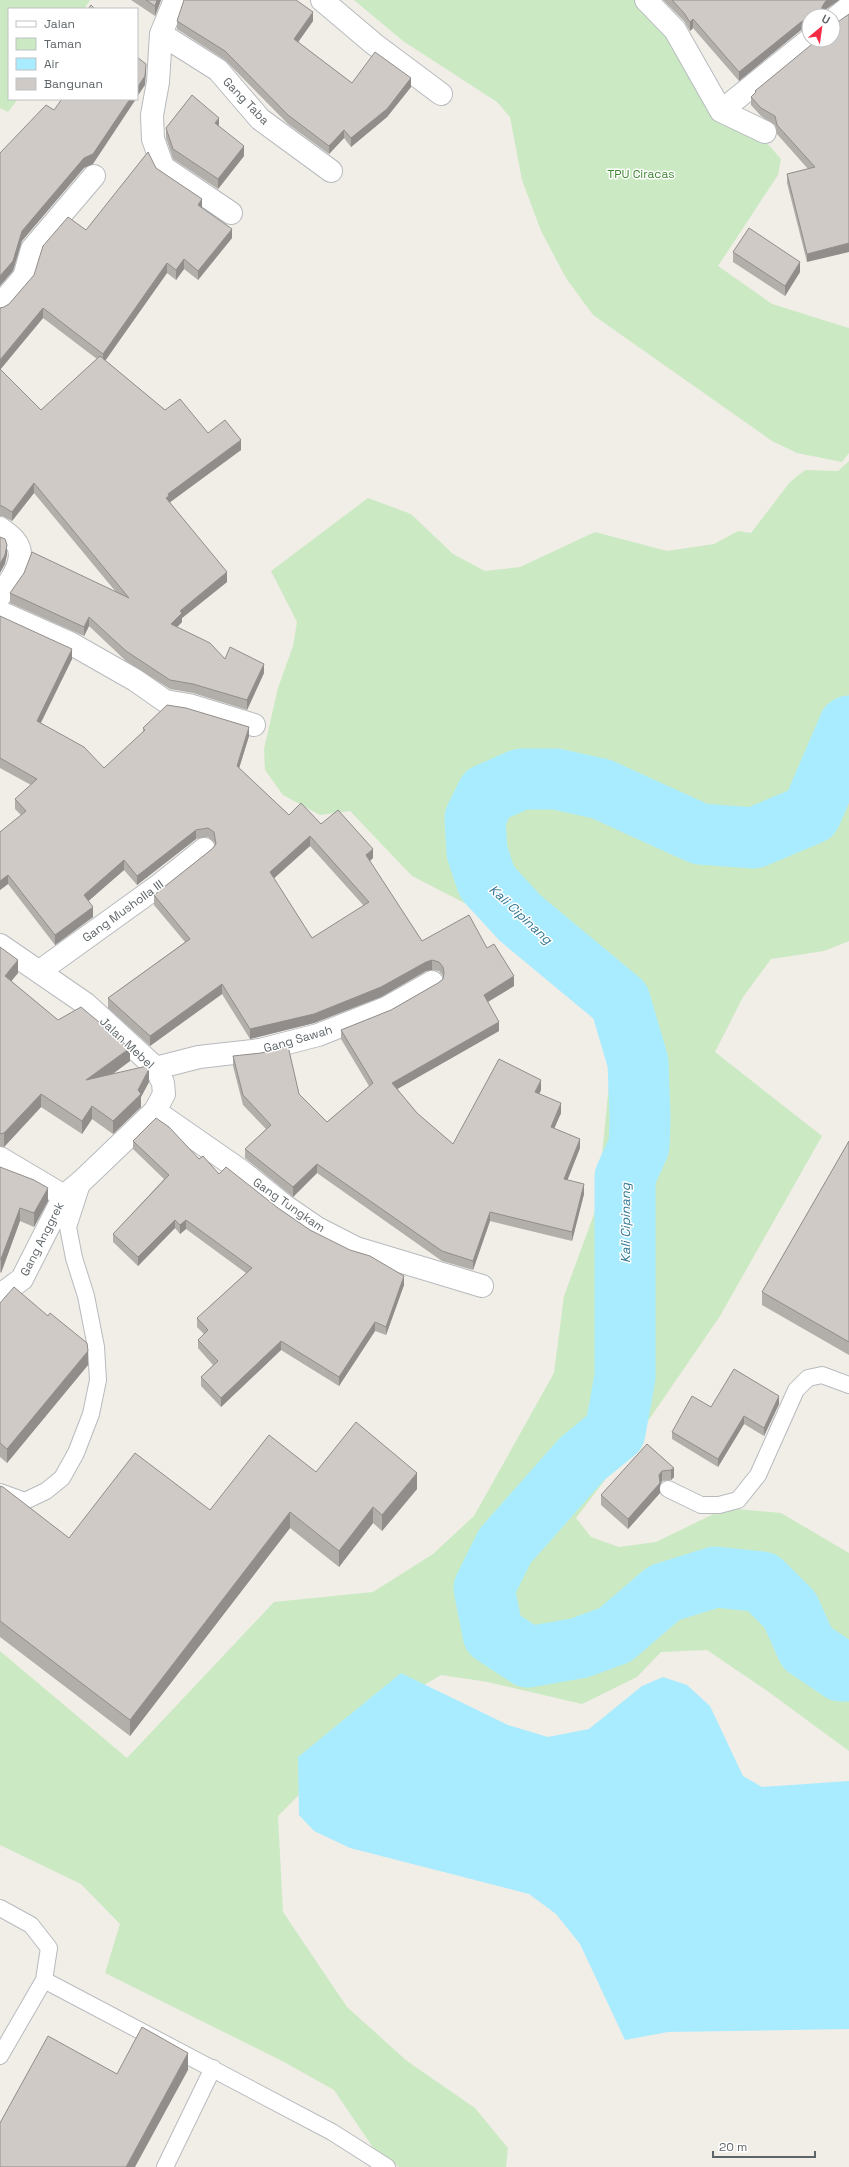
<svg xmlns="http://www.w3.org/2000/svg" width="849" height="2167" viewBox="0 0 849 2167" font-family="'Space Grotesk',sans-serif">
  <rect width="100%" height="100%" fill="#f1ede7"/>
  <!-- green -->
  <path fill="#cbeac3" d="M0,0H90L84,9H9V99H18L8,112L0,108Z
    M354,0H641L781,159L778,175L718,266L772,304L849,328V453L842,462L797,453L772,441L593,315L566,278L541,231L522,180L510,117L497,102L403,41Z
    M849,461V941L824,951L771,959L743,997L715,1052L822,1136L720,1316L633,1443L576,1518L591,1537L619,1547L656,1542L726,1508L781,1513L849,1553V1751L766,1690L707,1650L661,1652L637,1677L582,1704L488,1682L441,1675L385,1708L278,1816L283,1912L347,2007L407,2061L475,2108L508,2148L506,2167H399L374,2149L334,2090L284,2062L105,1973L120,1924L81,1884L0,1845V1651L127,1758L274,1602L373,1592L433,1554L474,1516L554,1373L564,1296L597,1206L613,1044L583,999L544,971L478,910L412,876L350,811L320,815L283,795L265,770L264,749L278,688L293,646L297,622L271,571L368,498L411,514L453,554L485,571L520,567L595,532L667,551L714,544L738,531L751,533L790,482L805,470L838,471Z"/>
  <!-- water -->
  <path fill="#aaecff" d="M401,1673L508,1725L548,1737L589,1729L642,1686L663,1677L687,1685L710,1706L743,1776L762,1787L849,1781V2029L668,2032L625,2040L580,1944L556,1914L529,1894L350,1848L314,1831L299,1815L298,1757Z"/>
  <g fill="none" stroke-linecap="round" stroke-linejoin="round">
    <!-- river -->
    <path stroke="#aaecff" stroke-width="61" d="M849,726L811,814L754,838L700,834L601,789L556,779H521L487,794L475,818L477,852L487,882L520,918L620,1001L638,1062L640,1118L639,1146L625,1177V1377L615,1432L582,1459L505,1546L484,1588L493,1634L528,1657L579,1648L615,1635L664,1593L715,1577L762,1582L790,1610L807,1648L841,1671H849"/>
    <!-- lane casing -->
    <g stroke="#b7bbbe" stroke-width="18">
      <path id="lane" d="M668,1489L701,1505H719L738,1500L758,1475L796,1390L808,1378L822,1375L849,1385
        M0,1492L25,1501L46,1491L62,1478L76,1453L91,1414L98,1380L96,1347L86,1296L74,1258L68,1227L83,1181
        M0,1908L31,1925L49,1948L44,1980L0,2056
        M44,1980L332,2132L387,2167
        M165,2167L213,2068"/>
    </g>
    <!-- street casing -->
    <g stroke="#b7bbbe" stroke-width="24">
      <path id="street" d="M175,0L161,34L158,82L152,115L153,139L163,167L231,213
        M322,0L374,44L441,94
        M646,0L675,30L721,111L765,132
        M833,20L849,7
        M161,34L218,70L260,119L331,171
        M721,111L809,40
        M0,305L24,277L32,249L94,176
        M0,528C5,532 11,536 15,541C29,558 10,581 0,596
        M0,612L70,643L135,680L165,701L189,705L254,725
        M0,945L86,1004L156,1068L163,1083L164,1094L155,1111L83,1180L64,1196L22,1279L0,1295
        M40,971L158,886L204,849
        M156,1068L199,1057L260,1050L318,1035L386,1008L432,982
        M155,1111L240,1170L285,1206L317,1228L356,1248L482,1286
        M0,1158L64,1196"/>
    </g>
    <!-- lane -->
    <use href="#lane" stroke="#fff" stroke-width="16"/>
    <!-- street -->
    <use href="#street" stroke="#fff" stroke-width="22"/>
  </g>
  <!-- wall -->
  <path fill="#b2aeaa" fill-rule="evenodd" d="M131,0H161L155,16Z
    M663,0H839L825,10L809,16V28H807L801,30L739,81L693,28L690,31L684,21Z
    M177,21H313L298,42L352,83L411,87L387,117L351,147L344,138L329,154L288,124L225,60L177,29Z
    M833,40L807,262L787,183V174L808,169L777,134L775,125L761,116L751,105V97L755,93V91L817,41Z
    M166,128L244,156L218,189L173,159L166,138Z
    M156,168L202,208L232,238L198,280L184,269L176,280L167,273L105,360L165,410L241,450L170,502L227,582L182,618V622L177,627L225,659L264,673L247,710L193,693L170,689L126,661L89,626L84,636L10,603V593L116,592L34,493L12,521L2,516H0V308L4,307L9,304L86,230ZM43,318L97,359L41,410L0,369Z
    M733,252L800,272L785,296L733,262Z
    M0,616L72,659L41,723L104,768L143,732V728L249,736L239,768L289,815L321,824L373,858L369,861L422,941L487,948L514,986L488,1002L499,1031L397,1089L417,1113L453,1144L541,1090L539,1094L561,1113L554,1128L580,1148L567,1180L584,1194L572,1241L490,1221L473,1270L442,1261L317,1173L293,1197L245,1158V1149L266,1129L243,1105L233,1066V1056L299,1094L327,1122L369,1086L341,1039V1030L391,1010L438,983L443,979V976L439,971L432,970L426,971L381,997L314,1023L250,1039L222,994L150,1046L108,1008V998L185,942L154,905V895L212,849L215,845L214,842L208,837L196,839L137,885L124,870L88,901L93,917L55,945L8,884L0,890V832L21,815L15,809V799L31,785L0,768ZM310,846L364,906L312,938L273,878Z
    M0,947L18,973L11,981L58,1020L130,1061L112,1074L149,1082L141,1097V1107L113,1134L92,1119L82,1134L41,1107L4,1147H0Z
    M133,1141L199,1159L219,1174L278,1208L310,1230L404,1285L386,1335L375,1331L339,1386L281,1350L221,1407L201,1386V1377L213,1365L198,1348V1340L204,1334L197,1327V1318L246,1273L186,1229L180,1234L175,1228L138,1266L113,1242V1234L164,1179L133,1149Z
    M849,1141V1355L762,1305V1292Z
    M0,1167L48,1201L34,1227L20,1221L1,1273L0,1272Z
    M0,1303L88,1365L7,1463L0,1457Z
    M779,1404L764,1436L744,1424L718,1467L672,1439V1432L711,1407Z
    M647,1444L674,1468V1477L671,1480L662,1481L660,1485V1493L628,1529L601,1505V1495Z
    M316,1472L417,1489L382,1531L373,1523L339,1567L290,1528L130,1736L0,1637V1486L69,1538L210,1510Z"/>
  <!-- shaded-wall -->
  <path fill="#918d8b" d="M157,0H161L155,16V6Z
    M827,0H839L825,10L821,16L822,7L825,2Z
    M313,12V21L294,48V39Z
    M693,19V28L690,31V22Z
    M807,19V28L801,30L739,81V72L801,22Z
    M146,64V73L145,85L137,97V88Z
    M411,78V87L387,117L351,147V138Z
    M130,99H136L93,164L84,168L22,241L13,271L0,286V276L22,231Z
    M219,118V128L215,123Z
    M344,130V138L329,154V146Z
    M244,146V156L218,189V179Z
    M202,199V209L198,205Z
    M232,229V238L198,280V271Z
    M849,243V252L807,262V254Z
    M184,259V269L176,280V270Z
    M800,262V272L785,296V286Z
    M167,263V273L103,364V354Z
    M43,308V318L0,370V360Z
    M241,440V450L169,503L166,498L168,494Z
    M34,483V493L12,521V512Z
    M7,545V555L5,564L0,573V564Z
    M227,572V582L182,618V622L171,633V624L180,611Z
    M89,617V626L84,636V627Z
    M72,649V659L37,730V721Z
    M264,664V673L247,710V700Z
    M249,727V736L237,775V766Z
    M196,830V839L137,885V876Z
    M310,836V846L270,882V872Z
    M373,849V858L366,865V855Z
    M124,860V870L84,905V895Z
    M8,875V884L0,890V881Z
    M93,907V917L55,945V935Z
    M18,960V973L5,989V976Z
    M432,960V970L426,971L381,997L314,1023L250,1039V1029L426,962Z
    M514,976V986L484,1004V995Z
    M222,984V994L150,1046V1036Z
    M499,1022V1031L392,1092V1083Z
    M130,1048V1061L86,1094V1080Z
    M149,1069V1082L141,1097V1107L113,1134V1121L138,1090Z
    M541,1080V1090L535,1102V1092Z
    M41,1094V1107L4,1147V1133Z
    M561,1103V1113L551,1136V1127Z
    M92,1106V1119L82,1134V1121Z
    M580,1139V1148L564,1189V1179Z
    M317,1164V1173L293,1197V1187Z
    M584,1184V1194L572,1241V1232Z
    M48,1188V1201L34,1227V1213Z
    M20,1208V1221L1,1273V1259Z
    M490,1212V1221L473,1270V1261Z
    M175,1220V1228L138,1266V1257Z
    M186,1220V1229L180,1234V1225Z
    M404,1276V1285L386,1335V1327Z
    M375,1322V1331L339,1386V1377Z
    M281,1341V1350L221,1407V1398Z
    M88,1351V1365L7,1463V1449Z
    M779,1396V1404L764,1436V1428Z
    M744,1416V1424L718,1467V1459Z
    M674,1468V1477L671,1480V1470Z
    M662,1471V1481L660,1485V1493L628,1529V1519Z
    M417,1473V1489L382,1531V1515Z
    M373,1507V1523L339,1567V1551Z
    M290,1512V1528L130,1736V1720Z
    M188,2053V2070L135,2167H126Z"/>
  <!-- building -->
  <path fill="#cfcac6" stroke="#918d8b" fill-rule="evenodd" d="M146,0H157L155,6Z
    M184,0H296L313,12L294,39L352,83L375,52L411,78L387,109L351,138L344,130L329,146L288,115L225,51L177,21Z
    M672,0H827L825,2L822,7L821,13L822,16H809V19H807L801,22L739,72L693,19L690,22L684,13Z
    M91,5L95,9H88Z
    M849,14V243L807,254L787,174L815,167L777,125L775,116L761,108L751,97L756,92L755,91L817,40H833V23L835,24Z
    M137,57L146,64L145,76L137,88Z
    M192,95L219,118L215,123L244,146L218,179L173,149L166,128Z
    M62,99H130L93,154L84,158L22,231L13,261L0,276V153L46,105L54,110Z
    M148,152L156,168L202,199L198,205L232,229L198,271L184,259L176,270L167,263L103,354L43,308L0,360V308L4,307L9,304L34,275L43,246L68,217L86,230Z
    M749,228L800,262L785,286L733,252Z
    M100,356L165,410L180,399L208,433L225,420L241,440L168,494L169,496L166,498L227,572L180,611L182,613L171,624L210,643L225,659L230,647L264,664L247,700L193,684L170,680L126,651L89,617L84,627L10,593L24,573L32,552L129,598L34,483L12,512L2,506H0V369L41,410Z
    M0,537L5,539L7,545L5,555L0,564Z
    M0,616L72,649L37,721L84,747L104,768L145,730L143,728L167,705L186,708L249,727L237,766L289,815L301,803L321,824L338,810L373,849L366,855L422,941L469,915L487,948L494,944L514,976L484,995L499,1022L392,1083L417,1113L453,1144L499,1059L541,1080L535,1092L561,1103L551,1127L580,1139L564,1179L584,1184L572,1232L490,1212L473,1261L442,1251L317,1164L293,1187L245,1149L271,1125L243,1095L233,1056L261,1053L288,1046L299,1094L327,1122L373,1083L341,1030L391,1010L438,983L443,979L444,973L443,967L439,962L432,960L426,962L381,987L314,1014L250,1029L222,984L150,1036L108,998L190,939L154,895L212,849L216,844L214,832L208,828L196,830L137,876L124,860L84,895L93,907L55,935L8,875L0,881V832L26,811L15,799L37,779L0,758ZM310,836L369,902L312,938L270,872Z
    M0,947L18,960L5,976L58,1020L81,1007L130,1048L86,1080L147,1066L149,1069L138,1090L141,1094L113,1121L92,1106L82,1121L41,1094L4,1133L0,1134Z
    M156,1118L169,1127L199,1159L203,1156L219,1174L226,1167L278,1208L310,1230L350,1250L370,1256L404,1276L386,1327L375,1322L339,1377L281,1341L221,1398L201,1377L218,1361L198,1340L208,1330L197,1318L252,1268L186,1220L180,1225L175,1220L138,1257L113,1234L169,1175L133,1141Z
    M849,1141V1342L762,1292Z
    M0,1167L34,1180L48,1188L34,1213L20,1208L1,1259H0Z
    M14,1287L48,1316L50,1313L87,1343L88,1351L7,1449L0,1443V1303Z
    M734,1369L779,1396L764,1428L744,1416L718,1459L672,1432L692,1396L711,1407Z
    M356,1422L417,1473L382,1515L373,1507L339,1551L290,1512L130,1720L0,1621V1486L3,1487L69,1538L135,1453L210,1510L269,1435L316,1472Z
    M647,1444L674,1468L671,1470L662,1471L659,1475L660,1483L628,1519L601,1495Z
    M142,2027L188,2053L126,2167H0V2123L48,2036L117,2074Z"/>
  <g text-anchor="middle" stroke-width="3" stroke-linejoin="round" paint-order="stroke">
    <!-- street labels -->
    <g font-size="12" fill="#5e6568" stroke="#fff">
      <text transform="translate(246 101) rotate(46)" y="4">Gang Taba</text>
      <text transform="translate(123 911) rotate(-36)" y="4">Gang Musholla III</text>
      <text transform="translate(298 1039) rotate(-16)" y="4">Gang Sawah</text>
      <text transform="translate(127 1043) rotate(43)" y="4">Jalan Mebel</text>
      <text transform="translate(289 1205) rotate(35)" y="4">Gang Tungkam</text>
      <text transform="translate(42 1239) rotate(-63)" y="4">Gang Anggrek</text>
    </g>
    <!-- park labels -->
    <g font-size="12" fill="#3e8630" stroke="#fff">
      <text x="641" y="178">TPU Ciracas</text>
    </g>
    <!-- water labels -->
    <g font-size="13" font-style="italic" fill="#347894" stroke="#fff">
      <text transform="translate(521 914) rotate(43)" y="5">Kali Cipinang</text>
      <text transform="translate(625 1223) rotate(-90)" y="5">Kali Cipinang</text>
    </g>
  </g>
  <!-- legend -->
  <rect x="8" y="8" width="130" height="92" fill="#ffffff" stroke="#bfc1c3"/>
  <rect x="16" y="21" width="20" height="6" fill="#ffffff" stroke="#bfc1c3"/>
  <text x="44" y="28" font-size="12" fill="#5e6568">Jalan</text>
  <rect x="16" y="38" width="20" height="12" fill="#cbeac3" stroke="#bfc1c3"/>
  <text x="44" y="48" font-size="12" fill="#5e6568">Taman</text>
  <rect x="16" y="58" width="20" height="12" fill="#aaecff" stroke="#bfc1c3"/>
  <text x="44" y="68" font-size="12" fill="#5e6568">Air</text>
  <rect x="16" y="78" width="20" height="12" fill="#cfcac6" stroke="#bfc1c3"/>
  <text x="44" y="88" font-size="12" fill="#5e6568">Bangunan</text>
  <!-- north arrow -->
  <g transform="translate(821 28) rotate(29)"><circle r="19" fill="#ffffff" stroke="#bfc1c3"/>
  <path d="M0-3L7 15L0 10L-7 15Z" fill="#f52a47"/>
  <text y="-6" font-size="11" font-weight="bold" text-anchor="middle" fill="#5e6568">U</text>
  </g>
  <!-- scale -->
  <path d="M713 2151v6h102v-6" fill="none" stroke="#5e6568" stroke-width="2"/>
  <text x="719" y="2151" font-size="12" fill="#5e6568" stroke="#ffffff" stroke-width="3" paint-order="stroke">20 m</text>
</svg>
